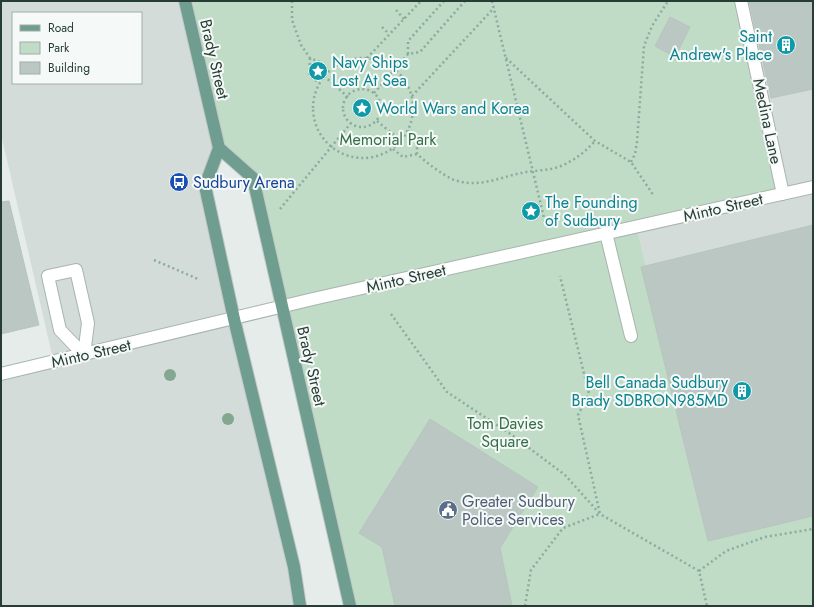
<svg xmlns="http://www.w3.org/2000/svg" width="814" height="607" viewBox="0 0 814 607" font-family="Jost,sans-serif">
  <rect width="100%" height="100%" fill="#e5ece9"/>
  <!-- built -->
  <path fill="#d3dcd8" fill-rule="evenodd" d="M1,1H187L221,147L203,185L298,606H1V376L54,363L1,134ZM13,13H141V83H13Z
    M743,1H813V514L709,538L636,225Z"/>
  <!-- green -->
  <path fill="#c0dbc6" d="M187,1H743L785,191L636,225L709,538L813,514V606H352L255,178L221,147Z"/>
  <!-- building -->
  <path fill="#bac7c2" stroke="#b8c5bf" d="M749,1H813V89L771,98Z
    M670,17L690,27L675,57L655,46Z
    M9,201L39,325L1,334V202Z
    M813,225V516L708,541L641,267Z
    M430,419L538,487L500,548L512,606H395L382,547L359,533Z"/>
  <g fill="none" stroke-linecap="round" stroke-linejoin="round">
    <!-- minor casing -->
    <g stroke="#a8b4af" stroke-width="14">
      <path id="minor" d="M741,1L783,194
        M606,233L631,336
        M76,270L88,323L84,355L60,330L48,276Z
        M1,374L313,299L813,187"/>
    </g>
    <!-- major casing -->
    <g stroke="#c2c8c6" stroke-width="14">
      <path id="major" d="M185,1L219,148L205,186L234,319L294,567L300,606
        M219,148L253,178L350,606"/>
    </g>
    <!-- path -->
    <path stroke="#89aca0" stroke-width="2.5" stroke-dasharray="2 3" stroke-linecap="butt" d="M292,1V20L301,45L310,58L320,62L329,71
      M492,1L545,222
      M396,10L404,19
      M382,27L389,34
      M408,54V41L444,1
      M313 108a50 50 0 1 1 100 0a50 50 0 1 1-100 0Z
      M310,58L309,75L319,83
      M367,58L421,1
      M506,58L595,141L631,162L654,196
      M324,76L348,97
      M343 108a19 19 0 1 1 38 0a19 19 0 1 1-38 0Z
      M374,93L408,54L420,52L465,1
      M412,96L494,8
      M377,121L401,141
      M408,131L417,140V154C427,163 440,173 452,179C476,189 498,178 521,173C534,170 549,171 561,166C575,160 585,152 595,141
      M393,149L403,157L417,154
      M631,162L635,154L637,142L644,46L652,26L668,1
      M280,209L351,123
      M154,260L198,279
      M391,314L447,392L512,435L565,475L600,514L699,571L707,606
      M699,571L726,551L765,537L813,529
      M525,606L531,570L563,528L600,514L578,415L589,394L560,276"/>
    <!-- minor -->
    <use href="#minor" stroke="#fff" stroke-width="12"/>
    <!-- major -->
    <use href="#major" stroke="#6f9d8f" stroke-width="12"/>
  </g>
  <!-- trees -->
  <g fill="#84a790">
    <circle cx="170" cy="375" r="6"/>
    <circle cx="228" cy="419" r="6"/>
  </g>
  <!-- icons -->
  <defs>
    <g id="building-disc" transform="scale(1)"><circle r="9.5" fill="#0f9aa8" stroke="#f5f9f7"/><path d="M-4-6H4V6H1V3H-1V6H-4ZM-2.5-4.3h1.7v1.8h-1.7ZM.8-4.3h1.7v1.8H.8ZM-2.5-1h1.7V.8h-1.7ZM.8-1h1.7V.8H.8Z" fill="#fff"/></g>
    <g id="sight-disc" transform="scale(1)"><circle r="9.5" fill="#0f9aa8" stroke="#f5f9f7"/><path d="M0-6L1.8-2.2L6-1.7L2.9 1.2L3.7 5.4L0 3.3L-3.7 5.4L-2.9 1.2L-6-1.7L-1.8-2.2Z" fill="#fff"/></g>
    <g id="bus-disc" transform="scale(1)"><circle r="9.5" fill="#1a4fb4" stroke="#f5f9f7"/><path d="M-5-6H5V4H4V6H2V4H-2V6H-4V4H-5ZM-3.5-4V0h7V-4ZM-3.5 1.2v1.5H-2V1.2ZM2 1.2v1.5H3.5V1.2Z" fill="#fff"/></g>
    <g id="civic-disc" transform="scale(1)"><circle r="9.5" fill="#5c6f8a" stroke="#f5f9f7"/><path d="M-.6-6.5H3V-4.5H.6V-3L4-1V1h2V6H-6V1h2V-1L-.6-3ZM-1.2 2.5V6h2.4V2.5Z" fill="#fff"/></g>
  </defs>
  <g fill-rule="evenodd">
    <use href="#building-disc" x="786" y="45"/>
    <use href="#sight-disc" x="318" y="71"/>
    <use href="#sight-disc" x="362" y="108"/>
    <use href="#bus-disc" x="179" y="182"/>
    <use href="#sight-disc" x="531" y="211"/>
    <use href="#building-disc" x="742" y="391"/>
    <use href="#civic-disc" x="448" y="510"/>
  </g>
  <g text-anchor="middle" stroke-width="4" stroke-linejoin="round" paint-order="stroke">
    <!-- culture labels -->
    <g font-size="16" fill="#0d838f" stroke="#f5f9f7" text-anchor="start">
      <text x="772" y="42" text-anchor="end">Saint<tspan x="772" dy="18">Andrew's Place</tspan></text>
      <text x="332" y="68">Navy Ships<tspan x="332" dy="18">Lost At Sea</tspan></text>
      <text x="376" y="114">World Wars and Korea</text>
      <text x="545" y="208">The Founding<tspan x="545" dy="18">of Sudbury</tspan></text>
      <text x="728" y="388" text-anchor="end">Bell Canada Sudbury<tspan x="728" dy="18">Brady SDBRON985MD</tspan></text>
    </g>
    <!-- street labels -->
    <g font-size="16" fill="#263c35" stroke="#f5f9f7">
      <text transform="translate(215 59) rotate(77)" y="6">Brady Street</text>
      <text transform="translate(768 121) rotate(78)" y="6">Medina Lane</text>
      <text transform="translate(723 207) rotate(-13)" y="6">Minto Street</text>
      <text transform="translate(406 278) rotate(-13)" y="6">Minto Street</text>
      <text transform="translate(91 353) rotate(-13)" y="6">Minto Street</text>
      <text transform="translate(312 366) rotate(77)" y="6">Brady Street</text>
    </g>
    <!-- park labels -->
    <g font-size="16" fill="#356f48" stroke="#f5f9f7">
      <text x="388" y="145">Memorial Park</text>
      <text x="505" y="429">Tom Davies<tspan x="505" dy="18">Square</tspan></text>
    </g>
    <!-- transit labels -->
    <g font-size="16" fill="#164399" stroke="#f5f9f7" text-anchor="start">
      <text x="193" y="188">Sudbury Arena</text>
    </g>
    <!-- service labels -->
    <g font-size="16" fill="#4e5e75" stroke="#f5f9f7" text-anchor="start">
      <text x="462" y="507">Greater Sudbury<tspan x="462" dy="18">Police Services</tspan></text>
    </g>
  </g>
  <!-- border -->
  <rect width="814" height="607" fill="none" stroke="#263c35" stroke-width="4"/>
  <!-- legend -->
  <rect x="12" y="12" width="130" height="72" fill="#f5f9f7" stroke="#a2ada9"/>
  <rect x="20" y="25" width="20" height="6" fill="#6f9d8f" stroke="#a2ada9"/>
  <text x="48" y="32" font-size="12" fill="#263c35">Road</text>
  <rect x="20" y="42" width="20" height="12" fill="#c0dbc6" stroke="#a2ada9"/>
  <text x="48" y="52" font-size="12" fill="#263c35">Park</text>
  <rect x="20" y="62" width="20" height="12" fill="#bac7c2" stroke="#a2ada9"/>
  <text x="48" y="72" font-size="12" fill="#263c35">Building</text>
</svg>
